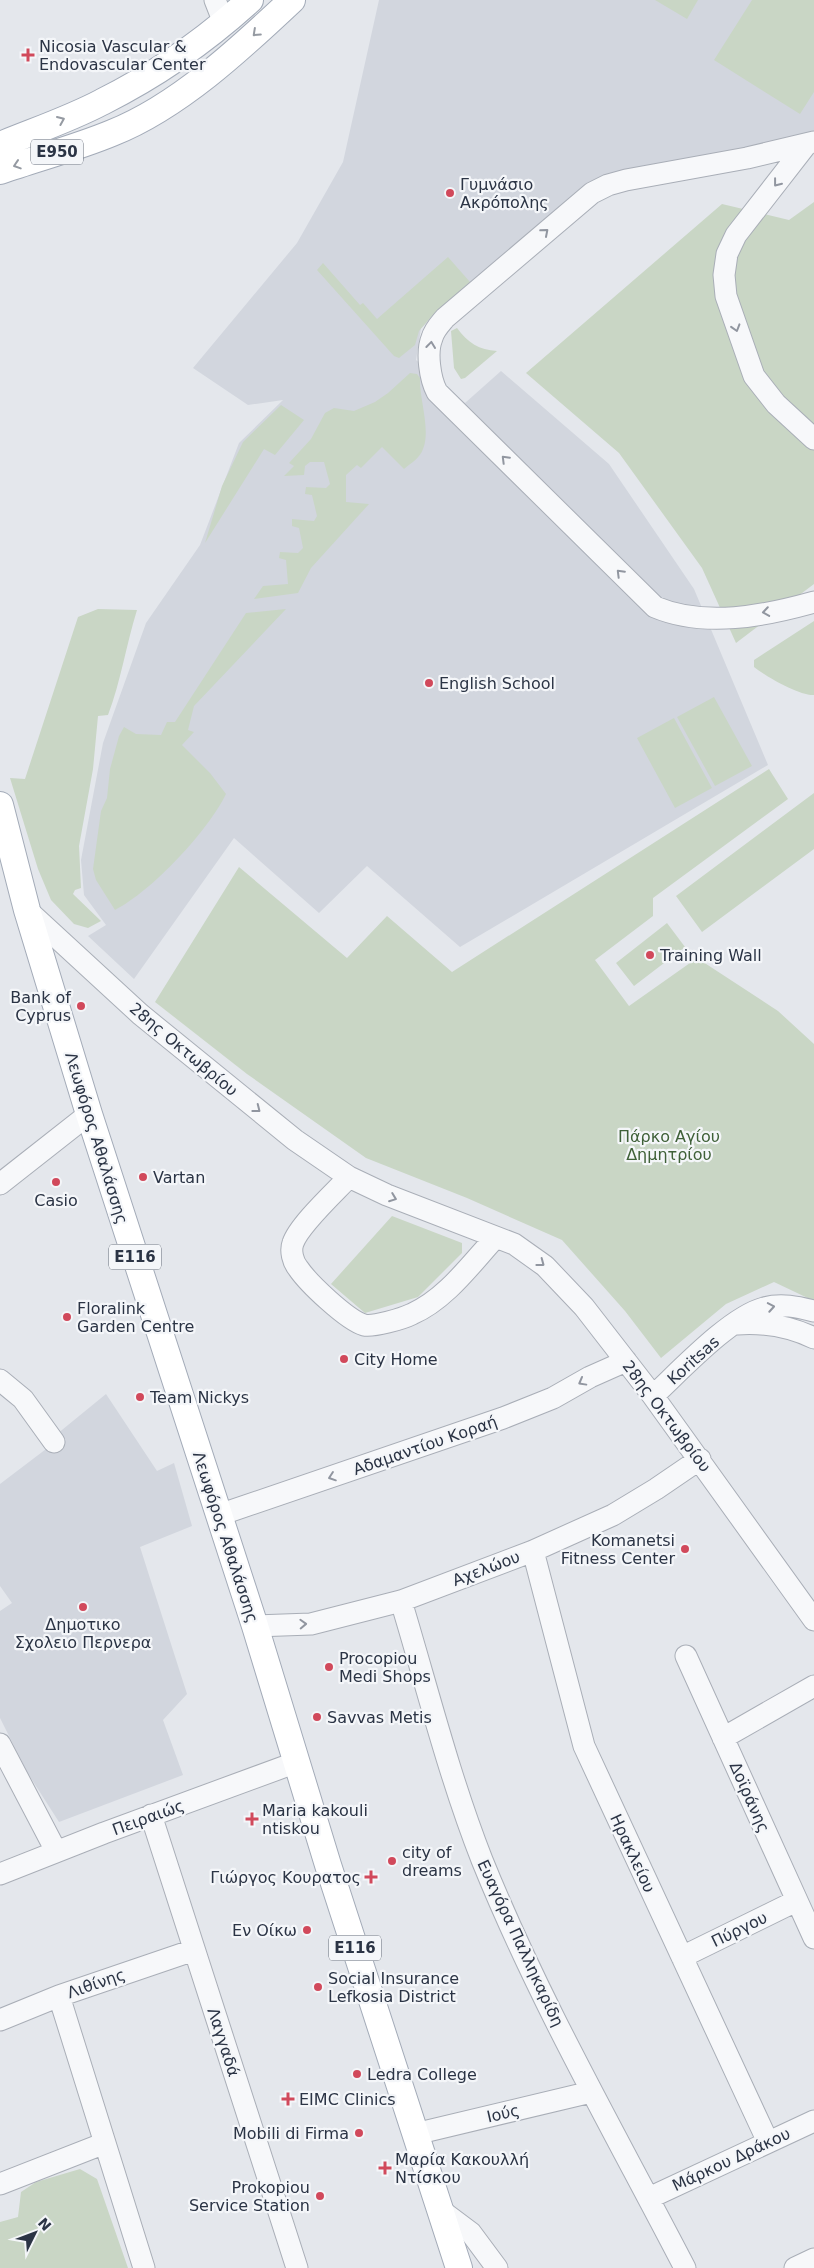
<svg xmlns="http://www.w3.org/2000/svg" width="814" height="2268" viewBox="0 0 814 2268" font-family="'DejaVu Sans',sans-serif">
  <rect width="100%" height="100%" fill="#e4e7ec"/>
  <!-- built -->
  <path fill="#d2d6de" d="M379,0H814V136L804,140L588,182L421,328L416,360L465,403L501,371L609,464L694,589L768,765L460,947L367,866L319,913L234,838L134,979L88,936L106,925L84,895L81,860L103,743L146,623L200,545L239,443L283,400L248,405L193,368L297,243L343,162Z
    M106,1394L157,1471L174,1463L192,1526L140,1547L187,1694L163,1720L183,1775L59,1822L27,1772L0,1718V1611L12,1603L0,1586V1484L54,1443L57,1434Z"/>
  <!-- green -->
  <path fill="#c9d6c5" d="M655,0H698L687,19Z
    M752,0H814V92L800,114L714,60Z
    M814,202V584L736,643L702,568L619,453L526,373L722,204L789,220Z
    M448,257L470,282L431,317L419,331L415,345L399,358L394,356L317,270L323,263L360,305L363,303L377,319Z
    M457,328C468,343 479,350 497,351L465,378L461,379L454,368L451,331Z
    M410,373L417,374L420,378C419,398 431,430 423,449C420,458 411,463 404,469L382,447L361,468L357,465L346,475V502L369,504L311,568L298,593L254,599L263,586L288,584L286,560L279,558L280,552L298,553L303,548L299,528L292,526V519L314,521L317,516L312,495L305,494L306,487L326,488L330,484L324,462H310L305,466L304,475L284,476L294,466L289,463L311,439L325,413L334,408L354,411L375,402L388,393Z
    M281,405L304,420L275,455L264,449L205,543L222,486L243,442Z
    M98,609L137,610C126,645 121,681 108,715L98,716L93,769L79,846L81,888L75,890L73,894L101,921L88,928L74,924L51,900L38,869L10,778L25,779L78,617Z
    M286,609L194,706L188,730L194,732L182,745L210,773L226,794C208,831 152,891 115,910L96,880L93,869L101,811L107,798L110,769L119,736L124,727L136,734L161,735L167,722H175L246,613Z
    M814,621V695C800,696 765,676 754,667V660Z
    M714,697L752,766L715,786L677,717Z
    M674,718L712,788L675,808L637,738Z
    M769,769L788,799L653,898V916L595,960L629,1006L697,958L778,1011L814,1044V1301L774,1282L726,1304L661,1358L625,1311L562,1240L467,1198L366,1158L247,1074L155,1002L239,867L347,958L387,916L452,972Z
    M814,793V849L702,932L676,896Z
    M667,923L685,947L634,986L616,963Z
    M392,1216L462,1243V1253L418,1297L365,1313L331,1284Z
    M80,2169L97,2179L128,2268H0V2222L18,2217L21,2192L36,2182Z"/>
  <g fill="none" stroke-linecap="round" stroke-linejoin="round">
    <!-- minor casing -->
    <g stroke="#a9aeb7" stroke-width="23">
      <path id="minor" d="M215,0L224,23
        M814,142L747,158L626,180L608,185L592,193L445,318C440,324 434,330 432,338C426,352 430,379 437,392L655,607C705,628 764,616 814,602
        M806,145L736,235L727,254L724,275L726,296L754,376L776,404L814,439
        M27,910L140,1014L295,1140L349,1177L387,1195L514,1244L545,1266L584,1307L653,1396L814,1620
        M349,1177C335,1192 299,1225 293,1243C290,1251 293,1262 298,1268C308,1283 347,1320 364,1325C373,1327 402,1319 412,1314C446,1299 471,1264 495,1238
        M0,1184L89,1114
        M737,1324C765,1322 789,1326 814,1338
        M0,1380L23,1399L54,1442
        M653,1396C680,1371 730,1317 764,1308C781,1303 798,1307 814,1311
        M219,1515L503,1418L553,1398L590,1377L626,1361
        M533,1551L584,1746L768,2142
        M401,1601C427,1687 449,1776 482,1860C539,2001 615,2133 685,2268
        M255,1626L311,1624L401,1601L533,1551L613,1515L656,1489L700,1459
        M686,1656L814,1938
        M723,1738L814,1686
        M0,1744L56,1851
        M151,1815L297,2268
        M0,1874L104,1833L297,1762
        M682,1957L796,1901
        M59,1996L144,2268
        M0,2020L59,1996L194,1950
        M415,2134L591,2092
        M0,2184L105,2143
        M649,2198L814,2121
        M439,2209L471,2233L497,2268
        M795,2268L814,2259"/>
    </g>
    <!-- major casing -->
    <g stroke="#a3abb8" stroke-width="28">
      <path id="major" d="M0,145C34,131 70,119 102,102C156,75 205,41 250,0
        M0,171C37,158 76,148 112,133C178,107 241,48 292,0
        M0,805L27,910L89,1114L255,1626L328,1865L459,2268"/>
    </g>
    <!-- minor -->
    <use href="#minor" stroke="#f7f8fa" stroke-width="21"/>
    <!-- major -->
    <use href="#major" stroke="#fff" stroke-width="26"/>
  </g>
  <!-- one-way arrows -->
  <defs><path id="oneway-chevron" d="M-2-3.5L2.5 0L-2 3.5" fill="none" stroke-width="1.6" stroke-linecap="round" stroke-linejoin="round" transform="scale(1.25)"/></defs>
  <g stroke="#959aa2">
    <use href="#oneway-chevron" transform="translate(256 33) rotate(137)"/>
    <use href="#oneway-chevron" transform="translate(61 120) rotate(-23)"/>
    <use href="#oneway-chevron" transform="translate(17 165) rotate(162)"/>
  </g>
  <g stroke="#9196a0">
    <use href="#oneway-chevron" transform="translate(777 183) rotate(128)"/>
    <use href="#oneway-chevron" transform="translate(545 232) rotate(-41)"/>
    <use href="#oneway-chevron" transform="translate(736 328) rotate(73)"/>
    <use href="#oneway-chevron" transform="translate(431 345) rotate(-83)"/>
    <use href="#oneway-chevron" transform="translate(505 459) rotate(-135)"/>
    <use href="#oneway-chevron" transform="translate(620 573) rotate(-135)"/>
    <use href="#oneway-chevron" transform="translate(766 612) rotate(171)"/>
    <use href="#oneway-chevron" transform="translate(257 1109) rotate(38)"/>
    <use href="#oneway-chevron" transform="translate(393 1198) rotate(21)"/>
    <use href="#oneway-chevron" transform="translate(541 1263) rotate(37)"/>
    <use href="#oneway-chevron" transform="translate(771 1307) rotate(-10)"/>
    <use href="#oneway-chevron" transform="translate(582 1382) rotate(151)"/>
    <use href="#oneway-chevron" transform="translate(332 1477) rotate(161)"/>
    <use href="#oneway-chevron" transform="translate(303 1624) rotate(-2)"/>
  </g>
  <!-- markers -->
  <g fill="#d1495b" stroke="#f4f6f9" stroke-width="2">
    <path d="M25.5 47.5h5v5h5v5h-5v5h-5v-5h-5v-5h5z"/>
    <circle cx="450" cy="193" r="5"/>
    <circle cx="429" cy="683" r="5"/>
    <circle cx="650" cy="955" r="5"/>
    <circle cx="81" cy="1006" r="5"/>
    <circle cx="143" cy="1177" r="5"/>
    <circle cx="56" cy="1182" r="5"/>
    <circle cx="67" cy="1317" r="5"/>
    <circle cx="344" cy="1359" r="5"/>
    <circle cx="140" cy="1397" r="5"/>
    <circle cx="685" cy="1549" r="5"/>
    <circle cx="83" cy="1607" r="5"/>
    <circle cx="329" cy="1667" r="5"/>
    <circle cx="317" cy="1717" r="5"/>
    <path d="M249.5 1811.5h5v5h5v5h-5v5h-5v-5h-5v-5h5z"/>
    <circle cx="392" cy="1861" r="5"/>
    <path d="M368.5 1869.5h5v5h5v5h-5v5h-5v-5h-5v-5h5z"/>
    <circle cx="307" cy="1930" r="5"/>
    <circle cx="318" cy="1987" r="5"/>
    <circle cx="357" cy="2074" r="5"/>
    <path d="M285.5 2091.5h5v5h5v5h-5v5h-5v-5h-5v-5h5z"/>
    <circle cx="359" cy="2133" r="5"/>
    <path d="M382.5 2160.5h5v5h5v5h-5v5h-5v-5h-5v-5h5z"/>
    <circle cx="320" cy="2196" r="5"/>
  </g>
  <g text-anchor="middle" stroke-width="4.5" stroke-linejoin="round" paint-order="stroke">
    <!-- shield labels -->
    <g fill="#f4f6f9" stroke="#676e7b" stroke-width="1">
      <rect x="31" y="139.5" width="52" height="25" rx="4"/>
      <rect x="109" y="1244.5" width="52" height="25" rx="4"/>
      <rect x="329" y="1935.5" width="52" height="25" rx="4"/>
    </g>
    <g font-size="15" font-weight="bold" fill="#2b3445">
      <text x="57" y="157">E950</text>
      <text x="135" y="1262">E116</text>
      <text x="355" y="1953">E116</text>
    </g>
    <!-- poi labels -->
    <g font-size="16" fill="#2b3445" stroke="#f4f6f9" text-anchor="start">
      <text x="39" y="52">Nicosia Vascular &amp;<tspan x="39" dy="18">Endovascular Center</tspan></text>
      <text x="460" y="190">Γυμνάσιο<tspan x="460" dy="18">Ακρόπολης</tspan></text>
      <text x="439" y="689">English School</text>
      <text x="660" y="961">Training Wall</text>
      <text x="71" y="1003" text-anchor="end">Bank of<tspan x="71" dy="18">Cyprus</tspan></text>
      <text x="153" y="1183">Vartan</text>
      <text x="56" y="1206" text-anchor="middle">Casio</text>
      <text x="77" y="1314">Floralink<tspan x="77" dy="18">Garden Centre</tspan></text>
      <text x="354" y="1365">City Home</text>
      <text x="150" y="1403">Team Nickys</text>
      <text x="675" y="1546" text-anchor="end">Komanetsi<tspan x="675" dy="18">Fitness Center</tspan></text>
      <text x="83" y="1630" text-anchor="middle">Δημοτικο<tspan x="83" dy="18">Σχολειο Περνερα</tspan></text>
      <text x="339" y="1664">Procopiou<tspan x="339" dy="18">Medi Shops</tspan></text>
      <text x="327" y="1723">Savvas Metis</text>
      <text x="262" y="1816">Maria kakouli<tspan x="262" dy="18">ntiskou</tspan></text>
      <text x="402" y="1858">city of<tspan x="402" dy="18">dreams</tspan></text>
      <text x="361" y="1883" text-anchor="end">Γιώργος Κουρατος</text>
      <text x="297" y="1936" text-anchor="end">Εν Οίκω</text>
      <text x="328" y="1984">Social Insurance<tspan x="328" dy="18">Lefkosia District</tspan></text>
      <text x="367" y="2080">Ledra College</text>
      <text x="299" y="2105">EIMC Clinics</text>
      <text x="349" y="2139" text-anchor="end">Mobili di Firma</text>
      <text x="395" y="2165">Μαρία Κακουλλή<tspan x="395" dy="18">Ντίσκου</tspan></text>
      <text x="310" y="2193" text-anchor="end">Prokopiou<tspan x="310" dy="18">Service Station</tspan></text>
    </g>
    <!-- street labels -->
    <g font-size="16" fill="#2b3445" stroke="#f4f6f9">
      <text transform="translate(184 1049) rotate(40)" y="6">28ης Οκτωβρίου</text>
      <text transform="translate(97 1138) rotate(73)" y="6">Λεωφόρος Αθαλάσσης</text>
      <text transform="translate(693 1360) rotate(-42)" y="6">Koritsas</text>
      <text transform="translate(667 1416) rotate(53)" y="6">28ης Οκτωβρίου</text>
      <text transform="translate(425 1445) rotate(-19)" y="6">Αδαμαντίου Κοραή</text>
      <text transform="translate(226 1537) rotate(72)" y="6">Λεωφόρος Αθαλάσσης</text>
      <text transform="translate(486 1568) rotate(-21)" y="6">Αχελώου</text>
      <text transform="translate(750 1797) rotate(66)" y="6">Δοϊράνης</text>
      <text transform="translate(148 1817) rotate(-20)" y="6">Πειραιώς</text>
      <text transform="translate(633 1853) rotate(65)" y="6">Ηρακλείου</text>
      <text transform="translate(739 1929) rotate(-26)" y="6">Πύργου</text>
      <text transform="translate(521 1943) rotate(65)" y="6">Ευαγόρα Παλληκαρίδη</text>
      <text transform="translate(96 1983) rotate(-19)" y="6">Λιθίνης</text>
      <text transform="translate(224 2042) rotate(72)" y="6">Λαγγαδά</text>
      <text transform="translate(503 2113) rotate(-13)" y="6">Ιούς</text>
      <text transform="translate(731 2159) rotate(-25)" y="6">Μάρκου Δράκου</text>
    </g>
    <!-- park labels -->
    <g font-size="16" fill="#3f6138" stroke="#f4f6f9">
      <text x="669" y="1142">Πάρκο Αγίου<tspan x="669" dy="18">Δημητρίου</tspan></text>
    </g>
  </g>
  <!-- north arrow -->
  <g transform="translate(35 2233) rotate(48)" stroke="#f4f6f9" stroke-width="4" paint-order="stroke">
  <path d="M0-4L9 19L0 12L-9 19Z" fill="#2b3445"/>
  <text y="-8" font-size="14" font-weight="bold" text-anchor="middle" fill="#2b3445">N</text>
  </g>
</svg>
